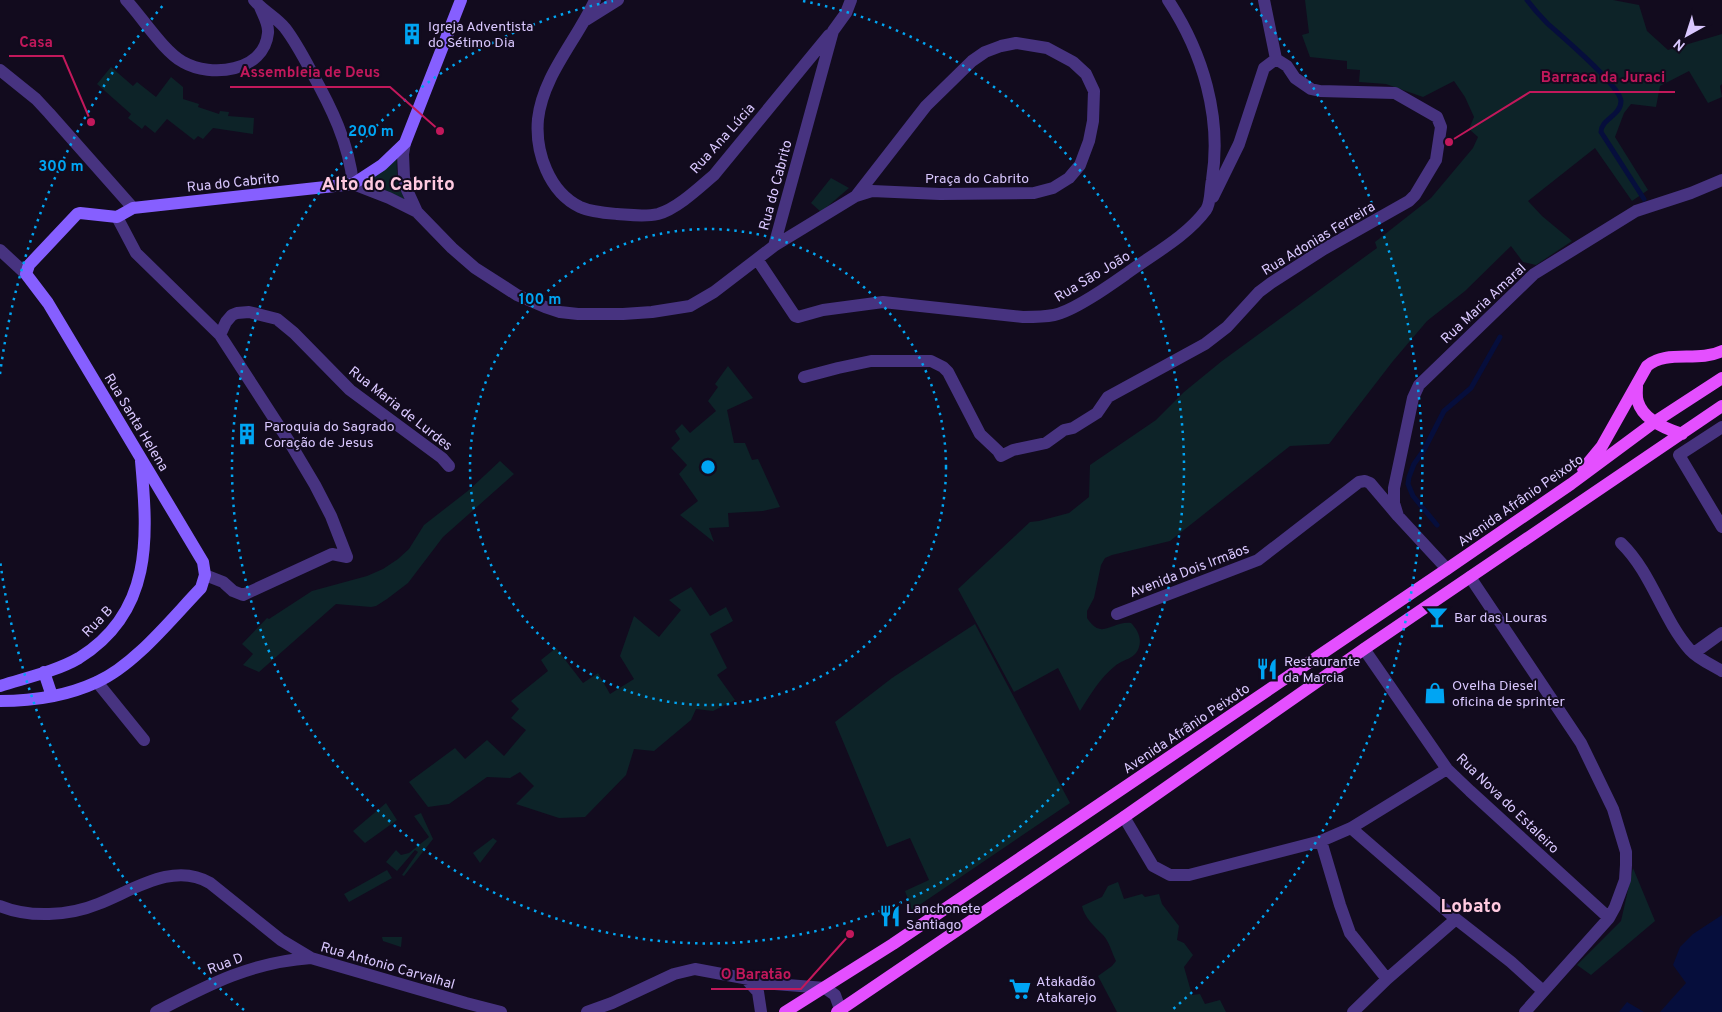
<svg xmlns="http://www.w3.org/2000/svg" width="1722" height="1012" viewBox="0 0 1722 1012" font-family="Overpass,sans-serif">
  <rect width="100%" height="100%" fill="#120b1e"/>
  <!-- green -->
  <path fill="#0d2328" d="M1305,0H1613L1639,5L1647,31L1668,50L1722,34V84L1720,86L1722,97L1708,103L1689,71L1660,86L1656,107L1631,104L1624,113L1615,137L1648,190L1632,201L1595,148L1528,201L1542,216L1572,241L1536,265L1523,262L1511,246L1465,291L1427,321L1393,361L1329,444L1290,446L1170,541L1112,555L1105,558L1101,565L1094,598L1087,611V618C1102,641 1111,621 1131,623C1137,629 1142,638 1139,647C1136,659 1123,659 1115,666C1100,678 1090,695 1080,711L1058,668L1014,692L958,589L1030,522L1039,521L1069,513L1089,497L1090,465L1156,420L1184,392L1222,361L1377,248L1375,242L1431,198L1473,148L1478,137L1469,129L1474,117L1465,97L1454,81L1423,97L1386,84L1359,82L1360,70L1347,69V61L1310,57L1302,35L1309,33Z
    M111,67L133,86L137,82L156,97L171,77L183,87V99L199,104L198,107L219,114L220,111L229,112L228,116L254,118L253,134L213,128L203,139L198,136L194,140L167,119L155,133L145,125L142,129L128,118L131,114L97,84Z
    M397,157C396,173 398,186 405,200L390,192L364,182Z
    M831,178L849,188L821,212L811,203Z
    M728,366L753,398L727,410L734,443H745L752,460L758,459L780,507L763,511L728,513L729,527L709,528L714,542L680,515L698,501L679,474L687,465L671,448L680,439L675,431L682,424L690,433L716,411L708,401L718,387L715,384Z
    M500,461L514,474L443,537L408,583L387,599L376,606L371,607L336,604L259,672L243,665L253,654L242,644L267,618L269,619L312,591L367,576L383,569L398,559L409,549L424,525L469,490Z
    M691,587L710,616L726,607L733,621L710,634L727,668L717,675L735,700L713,711L696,709L691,720L654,751L634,749L626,775L585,817L559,818L516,804L534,786L520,772L510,778L487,777L449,804L428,807L409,782L455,748L465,759L487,740L504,756L526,730L511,718L519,709L511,701L548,671L541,660L556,648L583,683L598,673L610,694L634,679L620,656L634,616L659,637L681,610L669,600Z
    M975,624L1070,803L912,910L905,891L929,880L910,838L887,847L835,722L892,678Z
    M386,803L397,820L365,843L353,831Z
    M421,813L433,839L404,876L402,875L418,852L415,850L397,871L386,862L396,850L401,855L409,853L429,837L414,816Z
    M493,838L497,841L480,863L473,853Z
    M1633,868L1655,921L1591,975L1577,965L1621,921Z
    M387,870L392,878L349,902L344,894Z
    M1118,882L1124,899L1142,894L1145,897L1159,894L1162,904L1179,926L1177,940L1184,943L1193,955L1184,967L1192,995L1200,994L1205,1004L1220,1000L1226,1012H1117L1098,976L1112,966L1116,961C1112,953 1109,941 1103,935C1095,927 1084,917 1082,906L1102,897L1108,886Z
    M382,937H402L401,947L383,941Z"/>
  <!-- water -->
  <path fill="#060e3c" d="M1722,915V1012H1660L1686,983L1673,965L1680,947L1693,934Z
    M1627,1002L1644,1012H1619Z"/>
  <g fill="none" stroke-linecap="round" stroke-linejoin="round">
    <!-- stream -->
    <path stroke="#060e3c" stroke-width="5" d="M1527,0C1533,8 1540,16 1547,23C1561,36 1620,85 1621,101C1621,116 1601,119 1601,132L1644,199
      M1437,525L1413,496L1408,484L1409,477L1414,464L1424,450L1444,411L1471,388L1500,337"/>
    <!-- street -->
    <path stroke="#473380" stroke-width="12" d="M126,0C142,17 164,52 183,62C211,78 264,72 268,33C269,24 263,15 260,7
      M254,0C263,11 276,17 285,28C295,41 303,56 311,71C331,107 349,143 353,184L389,198L417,212
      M595,0C577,40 543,75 538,119C535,152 549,192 580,207C591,212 605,213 617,214C631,215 645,217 658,214C677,209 700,187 714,175L829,35
      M586,20L618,0
      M0,70L36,99L49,113L133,208
      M405,143L403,154L404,177L407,190L417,212L452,248L475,268L517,295L545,307L560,312L578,314H623L652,312L690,306L714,292L774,246L833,31L846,13L851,0
      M1213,197L1239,144L1264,68L1276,59
      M117,217L136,253L220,335L290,443L315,485L331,516L347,557L332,554L243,595L233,591L223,582L205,575
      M774,246L856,196L872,191L940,194L1034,193L1053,188L1069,178L1080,165L1089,141L1093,121L1094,91L1086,74L1073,62L1047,48L1016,43L1001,46L985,52L972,61L926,106L856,196
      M0,250L26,274
      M757,259L795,316L798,317L823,310L883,302L1023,317C1033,317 1044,317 1054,315C1074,311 1109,286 1126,274C1153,254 1186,237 1206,210C1211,203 1210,189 1212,180C1222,117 1203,53 1168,0
      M220,335L226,322L232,315L237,313L249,312L277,319L294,333L350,390L442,458L449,466
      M804,377L838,368L871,361H931L943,367L948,372L980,434L998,451L1001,456L1013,450L1046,443L1064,430L1073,428L1097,413L1108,397L1205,344L1227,327L1259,292L1271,283L1324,249L1409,201L1415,195L1436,160L1441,127L1437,117L1395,93L1320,91L1311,89L1295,78L1287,66L1276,59L1264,0
      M1722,427L1679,455L1722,527
      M1398,516L1394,503V488L1413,398L1419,385L1534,274L1636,211L1691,193L1722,180
      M1621,543C1652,573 1662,618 1690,650C1698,659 1712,665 1722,671
      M1470,577L1581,743L1613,809L1626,852V865L1625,880L1615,907L1609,918L1525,1012
      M1117,614L1258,560L1359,482L1365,481L1370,483L1398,516L1447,569
      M1364,649L1447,769L1470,791L1609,918
      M1694,653L1722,633
      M97,682L144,740
      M1124,817L1153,866L1170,875H1189L1321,841L1351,828L1447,769
      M1351,828L1456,919L1511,962L1543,991
      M1321,841L1340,905L1350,933L1387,979
      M0,906C29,918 69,916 98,904C132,891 173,861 210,883L281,940L311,958L466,1003L501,1012
      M746,979L758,992L761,1012
      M156,1012C208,985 251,962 311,958
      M587,1012L612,1003L674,974L695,969L775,984L825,988L835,995L840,1009L839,1012
      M1353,1012L1387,979L1456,919"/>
    <!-- secondary -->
    <path stroke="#865fff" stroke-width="12" d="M44,672L52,696
      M0,686C25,678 57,671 79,658C153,612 148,538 141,461
      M0,701C32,701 67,696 97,682C135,665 172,618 201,588L205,575L203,562L48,303L26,274L29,265L77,214L80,213L117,217L133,208L353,184L382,165L405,143L461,0"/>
    <!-- primary -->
    <path stroke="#e44fff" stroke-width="12" d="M1637,386C1637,391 1636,397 1638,402C1643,419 1666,429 1682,434
      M1583,469L1602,446L1647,366C1667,349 1698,363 1722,351
      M785,1012L893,944L1447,569L1571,484L1656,421L1722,378
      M837,1012L1124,817L1364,649L1722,406"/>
  </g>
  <!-- distance rings -->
  <g fill="none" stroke="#00a5f3" stroke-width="2.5" stroke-dasharray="2.5 5">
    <circle cx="708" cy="467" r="238"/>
    <path d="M803 1A476 476 0 1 1 613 1"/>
    <path d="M244 1010A714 714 0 0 1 0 560M0 374A714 714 0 0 1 165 3M1251 3A714 714 0 0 1 1172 1010"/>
  </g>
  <!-- icons -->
  <defs>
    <g id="building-bare" transform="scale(1.725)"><path d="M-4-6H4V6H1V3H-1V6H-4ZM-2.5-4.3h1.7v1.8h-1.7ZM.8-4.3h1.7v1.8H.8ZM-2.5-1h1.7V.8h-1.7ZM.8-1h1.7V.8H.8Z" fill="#00a5f3" stroke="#120b1e" stroke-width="2.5" paint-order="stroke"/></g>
    <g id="bar-bare" transform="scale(1.725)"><path d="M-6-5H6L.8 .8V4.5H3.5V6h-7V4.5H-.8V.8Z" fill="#00a5f3" stroke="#120b1e" stroke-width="2.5" paint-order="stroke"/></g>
    <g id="restaurant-bare" transform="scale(1.725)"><path d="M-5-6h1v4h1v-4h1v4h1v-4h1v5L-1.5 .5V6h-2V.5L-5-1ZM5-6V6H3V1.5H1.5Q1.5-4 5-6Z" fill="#00a5f3" stroke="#120b1e" stroke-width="2.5" paint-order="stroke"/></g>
    <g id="shop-bare" transform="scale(1.725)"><path d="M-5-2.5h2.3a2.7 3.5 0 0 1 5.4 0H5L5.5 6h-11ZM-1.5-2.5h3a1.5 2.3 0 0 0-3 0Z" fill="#00a5f3" stroke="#120b1e" stroke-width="2.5" paint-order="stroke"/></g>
    <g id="supermarket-bare" transform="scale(1.725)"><path d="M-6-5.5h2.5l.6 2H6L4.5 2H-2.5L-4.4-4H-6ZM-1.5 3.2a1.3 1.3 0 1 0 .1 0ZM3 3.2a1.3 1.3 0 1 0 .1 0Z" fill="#00a5f3" stroke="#120b1e" stroke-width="2.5" paint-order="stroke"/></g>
  </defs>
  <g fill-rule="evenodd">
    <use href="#building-bare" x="412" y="34"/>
    <use href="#building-bare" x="247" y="434"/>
    <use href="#bar-bare" x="1437" y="617"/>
    <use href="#restaurant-bare" x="1267" y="669"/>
    <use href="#shop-bare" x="1435" y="693"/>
    <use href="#restaurant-bare" x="890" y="916"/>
    <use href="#supermarket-bare" x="1020" y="989"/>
  </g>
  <g text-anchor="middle" stroke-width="4" stroke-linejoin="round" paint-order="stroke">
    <!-- poi labels -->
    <g font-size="14" fill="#dac8ff" stroke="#120b1e" text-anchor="start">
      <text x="428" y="31">Igreja Adventista<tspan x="428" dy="16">do Sétimo Dia</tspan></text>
      <text x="264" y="431">Paroquia do Sagrado<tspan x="264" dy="16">Coração de Jesus</tspan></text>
      <text x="1454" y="622">Bar das Louras</text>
      <text x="1284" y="666">Restaurante<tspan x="1284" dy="16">da Marcia</tspan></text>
      <text x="1452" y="690">Ovelha Diesel<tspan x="1452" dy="16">oficina de sprinter</tspan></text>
      <text x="906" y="913">Lanchonete<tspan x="906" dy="16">Santiago</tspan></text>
      <text x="1036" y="986">Atakadão<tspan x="1036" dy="16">Atakarejo</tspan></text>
    </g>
    <!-- street labels -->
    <g font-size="14" fill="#dac8ff" stroke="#120b1e">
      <text transform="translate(722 138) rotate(-48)" y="5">Rua Ana Lúcia</text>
      <text x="977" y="183">Praça do Cabrito</text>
      <text transform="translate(233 182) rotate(-6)" y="5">Rua do Cabrito</text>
      <text transform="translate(775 185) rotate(-75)" y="5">Rua do Cabrito</text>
      <text transform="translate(1318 238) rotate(-31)" y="5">Rua Adonias Ferreira</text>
      <text transform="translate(1092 276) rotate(-31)" y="5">Rua São João</text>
      <text transform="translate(1483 303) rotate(-43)" y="5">Rua Maria Amaral</text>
      <text transform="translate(401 408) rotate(38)" y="5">Rua Maria de Lurdes</text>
      <text transform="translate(137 422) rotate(59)" y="5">Rua Santa Helena</text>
      <text transform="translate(1520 500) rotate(-35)" y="5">Avenida Afrânio Peixoto</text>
      <text transform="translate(1189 570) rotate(-21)" y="5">Avenida Dois Irmãos</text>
      <text transform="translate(97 621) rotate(-46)" y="5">Rua B</text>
      <text transform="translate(1186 728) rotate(-34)" y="5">Avenida Afrânio Peixoto</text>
      <text transform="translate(1508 803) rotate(44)" y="5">Rua Nova do Estaleiro</text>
      <text transform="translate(225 963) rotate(-21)" y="5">Rua D</text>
      <text transform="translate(388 965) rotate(16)" y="5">Rua Antonio Carvalhal</text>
    </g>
    <!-- district labels -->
    <g font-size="19" font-weight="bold" fill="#ffcae0" stroke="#120b1e">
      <text x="388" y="190">Alto do Cabrito</text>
      <text x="1471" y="912">Lobato</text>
    </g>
  </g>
  <circle cx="708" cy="467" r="8" fill="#00a5f3" stroke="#120b1e" stroke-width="2.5"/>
  <g font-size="15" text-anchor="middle" font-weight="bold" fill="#00a5f3" stroke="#120b1e" stroke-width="4" stroke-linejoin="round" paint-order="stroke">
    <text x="371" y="136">200 m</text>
    <text x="61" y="171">300 m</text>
    <text x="540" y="304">100 m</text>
  </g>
  <!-- callouts -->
  <path fill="none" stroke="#c2185b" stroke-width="2" d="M91 122L63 56H9M440 131L390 87H230M1449 142L1530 92H1675M850 934L801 989H711"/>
  <g fill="#c2185b" stroke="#120b1e" stroke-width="2">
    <circle cx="91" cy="122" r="5"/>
    <circle cx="440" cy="131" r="5"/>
    <circle cx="1449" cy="142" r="5"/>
    <circle cx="850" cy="934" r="5"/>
  </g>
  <g font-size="15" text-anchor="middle" font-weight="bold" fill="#c2185b" stroke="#120b1e" stroke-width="4" stroke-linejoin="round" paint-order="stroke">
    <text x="36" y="47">Casa</text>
    <text x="310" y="77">Assembleia de Deus</text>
    <text x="1603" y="82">Barraca da Juraci</text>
    <text x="756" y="979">O Baratão</text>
  </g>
  <!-- north arrow -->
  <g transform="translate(1687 35) rotate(219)" stroke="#120b1e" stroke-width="4" paint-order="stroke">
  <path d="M0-4L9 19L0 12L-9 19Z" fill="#dac8ff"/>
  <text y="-8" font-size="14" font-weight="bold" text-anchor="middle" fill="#dac8ff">N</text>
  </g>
</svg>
